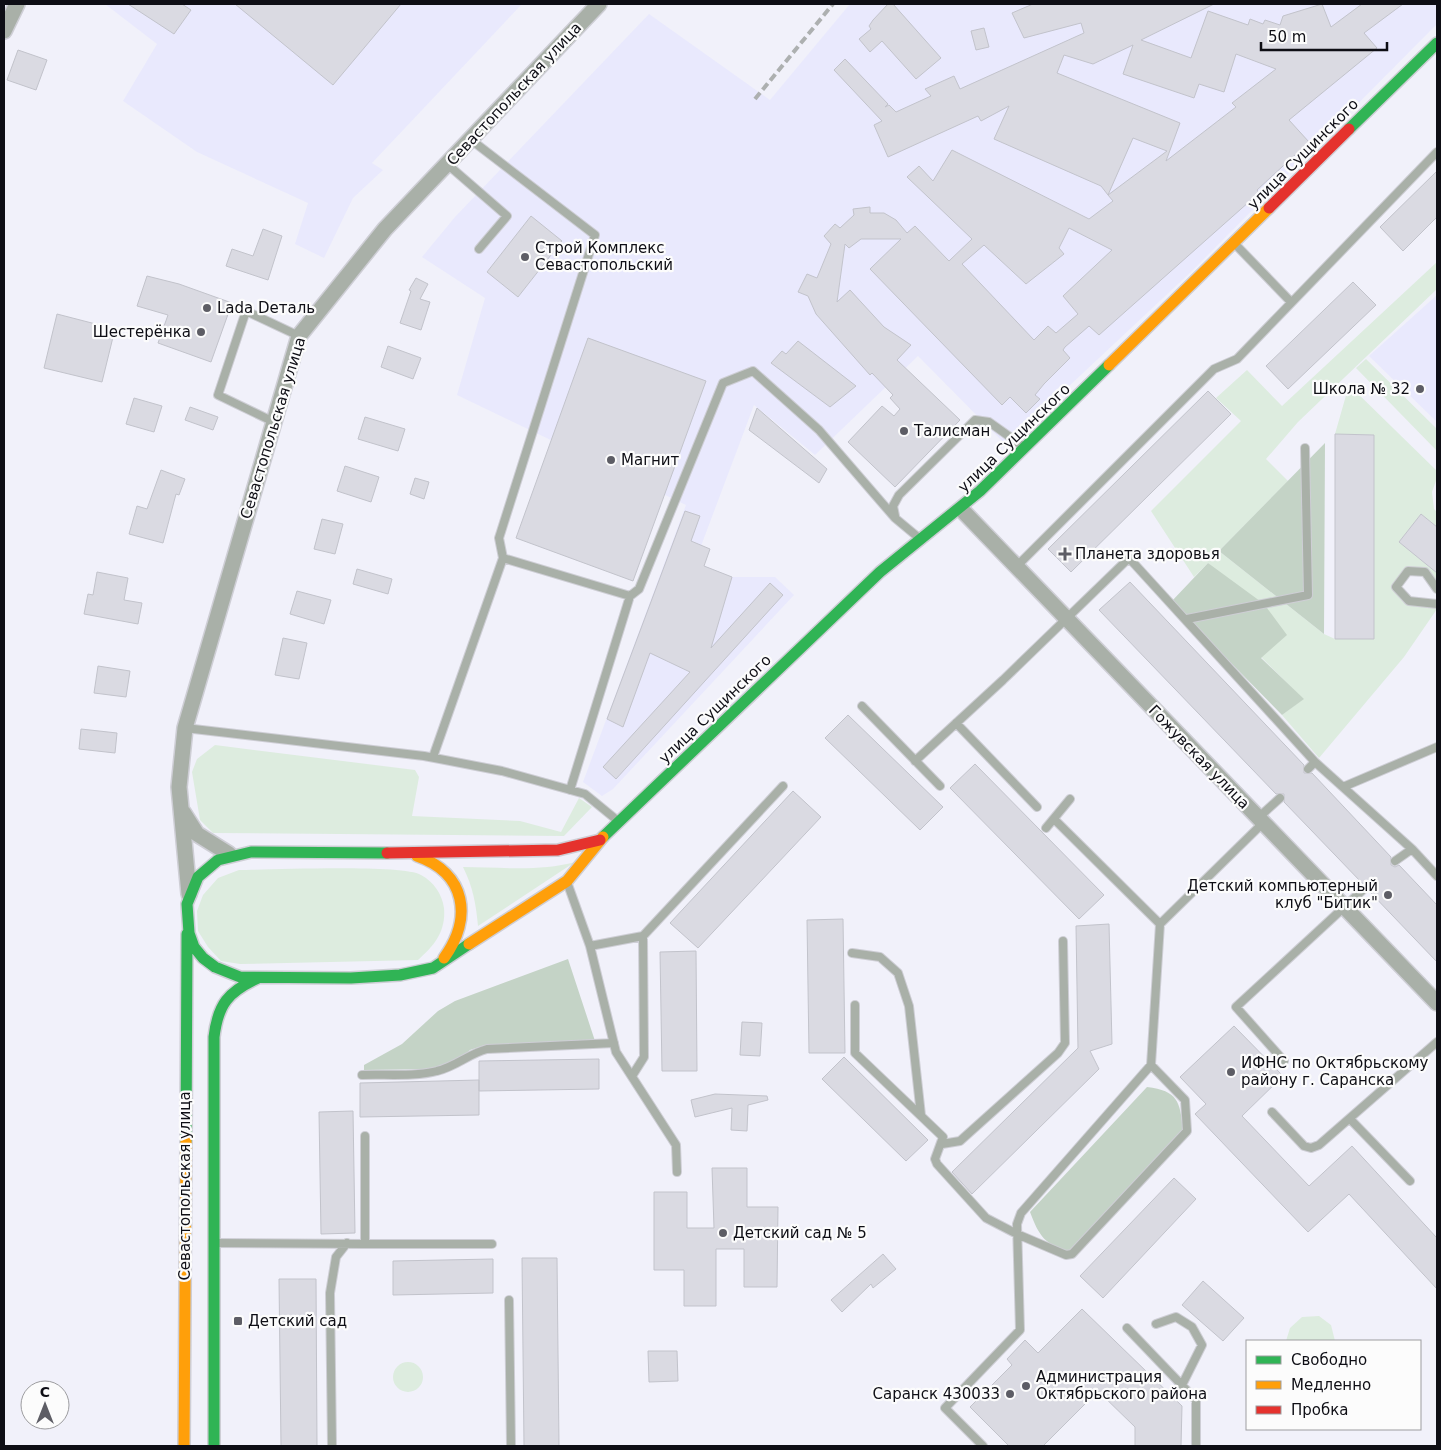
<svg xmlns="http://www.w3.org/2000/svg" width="1441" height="1450" viewBox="0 0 1441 1450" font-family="'DejaVu Sans',sans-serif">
  <rect width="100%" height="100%" fill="#f1f1fa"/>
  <!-- built -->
  <path fill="#e9e9fd" d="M105,4H522L372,163L383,170L353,198L324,258L295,244L308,203L197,152L123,101L157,44Z
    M850,4H1437V24L1193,270L1006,445L918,356L815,455L754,405L695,562L732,577H775L794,595L613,789L602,796L583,782L686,505L457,395L485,298L422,257L455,217L649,14L770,100Z
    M1437,295V422L1369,356Z"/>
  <!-- green -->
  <path fill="#ddecdf" d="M1437,262V289L1298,422L1266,459L1288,481L1219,551L1324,634L1335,639H1373L1374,435L1335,434L1349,385L1437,471V478L1432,492L1434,509L1437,512V527L1421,514L1399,542L1437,573V589L1425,572L1408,571L1396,587L1409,601L1437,607V609L1404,657L1319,758L1282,715L1303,699L1261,657L1286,635L1208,563L1194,577L1151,511L1241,421L1216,398L1247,370L1282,406Z
    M1366,359L1437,429V451L1356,368Z
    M215,745L415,770L419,777L412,816L520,821L561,832L579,798L592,807L564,836L213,833L200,820L192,772L197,759Z
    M575,862L478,926C476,904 473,887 463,867C499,867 539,872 575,862Z
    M239,870C270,870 402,864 421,875C434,882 442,894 444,908C446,931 435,945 418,960L240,964L221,961L208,947L198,931L197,911L203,895L218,878Z
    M1319,1316L1331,1325L1335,1341H1286L1290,1328L1302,1317Z
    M393 1377a15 15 0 1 1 30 0a15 15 0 1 1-30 0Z"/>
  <!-- forest -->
  <path fill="#c4d3c6" d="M1325,443L1324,634L1219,551Z
    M1208,563L1264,604L1287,635L1261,658L1304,699L1282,715L1171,602Z
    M568,959L595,1041L485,1045L470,1050L456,1062L432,1069L364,1070V1065L402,1044L438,1011L455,1001Z
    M1147,1087C1178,1091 1180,1101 1183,1130L1070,1252C1045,1245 1039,1236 1030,1212Z"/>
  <!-- building -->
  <path fill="#dadae2" stroke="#c2c3cb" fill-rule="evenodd" d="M128,4H182L191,10L174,34Z
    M235,4H401L333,85Z
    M888,4H893L941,58L916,79L882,41L870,52L859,39L871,29L869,26L873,20Z
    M1033,4H1214L1141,40L1191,58L1208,11L1248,25L1250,19L1263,24L1265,20L1280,25L1283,16L1322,4L1331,27L1362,4H1403L1364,33L1377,48L1289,120L1309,142L1257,190L1259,193L1099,335L1089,326L1065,347L1063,350L1070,358L1044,384L1035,395L1040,399L1026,413L1010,397L1002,405L870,269L901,239H861L849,248L845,244L837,302L850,290L884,327L911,345L897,360L960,420L895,487L848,442L882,406L894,416L900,409L890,398L893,395L872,373L870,375L816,314L808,296L798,292L807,274L817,278L831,244L824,236L835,224L840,228L854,215L853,209L870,207V213H884L896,220L907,233L915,226L949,261L972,239L907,177L919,166L933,181L952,150L1089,219L1113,201L1108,195L1167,151L1133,138L1108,195L1101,186L994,139L1009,106L981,121L978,116L888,157L874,125L882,121L834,70L845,59L888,104L885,107L889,105L896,112L931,96L925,89L954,76L960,89L1084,33L1081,23L1024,38L1012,13ZM1133,45L1123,74L1194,98L1199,84L1224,92L1236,54L1276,69L1232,103L1236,107L1166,161L1180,123L1057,73L1064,55L1093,64ZM1069,228L1112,250L1063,296L1078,314L1056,333L1048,326L1034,340L962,264L984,245L1026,284L1064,254L1059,248Z
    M984,28L989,47L976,50L971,31Z
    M18,50L47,60L36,90L7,80Z
    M1437,171V217L1403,251L1380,227Z
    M531,216L562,241L518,297L487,272Z
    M263,229L282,236L268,280L226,266L232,249L253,256Z
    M147,276L179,284L232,303L211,362L158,343L168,315L137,306Z
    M416,278L428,284L420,299L430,302L421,330L400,323L411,291L409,290Z
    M1353,282L1376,305L1288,389L1266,366Z
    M57,314L115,329L102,382L44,368Z
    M588,338L706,381L633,581L516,538Z
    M798,341L856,386L830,407L771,363L782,351L786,354Z
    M388,346L421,358L413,379L381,367Z
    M1208,391L1231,414L1071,572L1048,549Z
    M134,398L162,406L154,432L126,424Z
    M190,407L218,417L213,430L185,420Z
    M757,408L827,469L819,483L749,430Z
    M365,417L405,429L398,451L358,439Z
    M1335,434L1374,435V639H1335Z
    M345,466L379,477L371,502L337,491Z
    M161,470L185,479L179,495L176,494L163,543L129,534L137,506L147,509Z
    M415,478L429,482L424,499L410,494Z
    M685,511L700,516L691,541L710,549L704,566L732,577L711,648L770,583L783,595L616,779L603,767L690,672L650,653L623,727L607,719Z
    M1421,514L1437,527V573L1399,542Z
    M322,519L343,524L335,554L314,549Z
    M357,569L392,579L388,594L353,584Z
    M97,572L128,578L124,600L142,603L138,624L84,614L88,594L93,595Z
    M1130,582L1304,765V773H1312L1391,857V865L1395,867L1399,865L1437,905V962L1369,891L1372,886L1370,883H1362L1284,802V794H1276L1099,610Z
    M297,591L331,600L324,624L290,614Z
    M283,638L307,643L299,679L275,675Z
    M98,666L130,671L126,697L94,693Z
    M848,715L943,807L920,830L825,738Z
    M81,729L117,733L115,753L79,749Z
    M975,764L1104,895L1079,919L950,788Z
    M793,791L821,817L698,948L670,923Z
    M843,919L845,1053H809L807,920Z
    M1109,924L1112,1044L1090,1051L1099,1069L972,1194L952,1172L1078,1048L1076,926Z
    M696,951L697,1071H662L660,952Z
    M742,1022L762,1023L760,1056L740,1055Z
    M1234,1026L1283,1076L1242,1116L1309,1186L1352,1146L1437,1238V1289L1349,1194L1308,1232L1195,1114L1206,1104L1180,1077Z
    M844,1057L928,1140L906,1161L822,1079Z
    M599,1059V1089L479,1091V1061Z
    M479,1080V1115L360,1117V1083Z
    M715,1094L767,1096L768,1100L748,1105L747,1131L731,1130L732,1108L695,1117L691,1100Z
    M353,1111L355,1233L321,1234L319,1112Z
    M712,1168H747V1207H778L777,1287H744V1249H716V1306H684V1270H654V1192H687V1228H714Z
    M1174,1178L1196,1199L1103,1298L1080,1276Z
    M883,1254L896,1269L873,1288L871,1284L842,1312L831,1300Z
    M522,1258H557L559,1446H524Z
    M493,1259V1293L393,1295V1261Z
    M279,1279H316L317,1446H281Z
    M1203,1281L1244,1318L1223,1341L1182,1305Z
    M1082,1309L1182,1406L1181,1446H1135V1427L1098,1391L1043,1446H1009L970,1407L1012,1365L1007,1359L1025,1340L1038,1353Z
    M648,1351H677L678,1381L649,1382Z"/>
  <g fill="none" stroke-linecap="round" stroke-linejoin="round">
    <!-- lane casing -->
    <g stroke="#ceced5" stroke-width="10">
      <path id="lane" d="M470,139L595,235L499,538L503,558L630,596L639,589L723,383L753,371L819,430L895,518L919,538
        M447,164L507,216L479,249
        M1235,244L1291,302
        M274,422L218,395L246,311L299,336
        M895,516L893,506L899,495L975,420L989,422L1024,447
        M1016,567L1214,369L1237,359L1437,152
        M1437,589L1425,572L1408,571L1396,587L1409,601L1437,604
        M1187,619L1308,595L1305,448
        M862,706L940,786
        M956,723L1037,807
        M185,728L424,756L502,771L585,794L618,821
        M433,757L503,558
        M915,761L1003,680L1129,558L1315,762L1412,849L1437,876
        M1308,769L1315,762
        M1343,787L1437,747
        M570,790L630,596
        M1258,818L1280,798
        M1055,820L1160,924
        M1046,828L1070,799
        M1395,861L1412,849
        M567,882L590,946L616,1052L676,1145L677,1172
        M590,946L643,936L783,786
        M852,953L880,957L898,973L909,1006L921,1115
        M855,1005V1053L943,1137L935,1159L937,1164L986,1218L1017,1234L1066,1255L1072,1254L1187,1131L1185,1100L1151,1065
        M1284,1061L1236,1007L1366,887
        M362,1075C384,1074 416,1077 437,1071C457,1066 468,1054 487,1049L614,1043
        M632,1076L644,1057L643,936
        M1272,1112L1304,1146L1311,1148L1319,1145L1437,1042
        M1350,1119L1410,1181
        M942,1144L960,1141L1058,1053L1065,1043L1063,941
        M215,1243L365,1244V1136
        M365,1244H492
        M509,1300L511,1446
        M1156,1324L1176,1317L1192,1327L1202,1345L1182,1385
        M1127,1328L1196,1400V1446
        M332,1446L330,1293L336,1257L347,1243
        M983,1446L945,1408L1020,1330L1017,1224L1021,1213L1151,1065L1160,924L1263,823"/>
    </g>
    <!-- street casing -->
    <g stroke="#ceced5" stroke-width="18">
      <path id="street" d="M4,31L17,4
        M962,510L1437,1003
        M183,812L197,834L229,854
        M189,894L179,787L185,728L299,336L385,229L599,4"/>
    </g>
    <!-- fast casing -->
    <g stroke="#ceced5" stroke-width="14">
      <path id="fast" d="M1349,129L1437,43
        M603,837L880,572L980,491L1109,365
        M387,853L251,852L218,860L198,877L187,904L189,933L194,947L203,958L215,967L240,977L351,978L400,975L433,968L469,944
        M186,1141L187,934
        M214,1446V1037C218,1004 228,992 258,978"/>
    </g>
    <!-- slow casing -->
    <g stroke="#ceced5" stroke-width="14">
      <path id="slow" d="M1109,365L1269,208
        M417,856C466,873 473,918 444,958
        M469,944L567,881L603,837
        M184,1446L186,1141"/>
    </g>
    <!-- jam casing -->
    <g stroke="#ceced5" stroke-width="14">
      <path id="jam" d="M1269,208L1349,129
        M387,853L558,850L600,840"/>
    </g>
    <!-- lane -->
    <use href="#lane" stroke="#a9b0a8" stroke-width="8"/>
    <!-- street -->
    <use href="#street" stroke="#a9b0a8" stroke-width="15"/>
    <!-- fast -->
    <use href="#fast" stroke="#30b455" stroke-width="11"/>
    <!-- slow -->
    <use href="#slow" stroke="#ff9f0a" stroke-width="11"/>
    <!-- jam -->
    <use href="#jam" stroke="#e5322d" stroke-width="11"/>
    <!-- rail -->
    <path stroke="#adb0b0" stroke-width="4" stroke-dasharray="8 4" stroke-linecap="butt" d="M755,99L833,4"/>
  </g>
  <!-- markers -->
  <g fill="#5d5d65" stroke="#fcfcfc" stroke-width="2">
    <circle cx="525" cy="257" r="5"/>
    <circle cx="207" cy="308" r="5"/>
    <circle cx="201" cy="332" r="5"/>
    <circle cx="1420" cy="389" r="5"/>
    <circle cx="904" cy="431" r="5"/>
    <circle cx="611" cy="460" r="5"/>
    <path d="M1062.5 546.5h5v5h5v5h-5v5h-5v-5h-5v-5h5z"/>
    <circle cx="1388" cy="895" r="5"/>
    <circle cx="1231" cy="1072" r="5"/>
    <circle cx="723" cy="1233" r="5"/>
    <rect x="233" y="1316" width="10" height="10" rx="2.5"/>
    <circle cx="1026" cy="1386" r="5"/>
    <circle cx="1010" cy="1394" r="5"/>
  </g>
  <g text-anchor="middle" stroke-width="4.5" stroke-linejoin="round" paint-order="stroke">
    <!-- street labels -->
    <g font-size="15" fill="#0e0e15" stroke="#fcfcfc">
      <text transform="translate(514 94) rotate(-47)" y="5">Севастопольская улица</text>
      <text transform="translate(1303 154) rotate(-45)" y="5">улица Сущинского</text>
      <text transform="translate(273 428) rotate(-73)" y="5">Севастопольская улица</text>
      <text transform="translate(1014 438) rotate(-44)" y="5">улица Сущинского</text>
      <text transform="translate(715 709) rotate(-44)" y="5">улица Сущинского</text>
      <text transform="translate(1199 757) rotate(46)" y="5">Гожувская улица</text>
      <text transform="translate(185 1186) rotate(-90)" y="5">Севастопольская улица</text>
    </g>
    <!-- poi labels -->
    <g font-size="15" fill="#0e0e15" stroke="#fcfcfc" text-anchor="start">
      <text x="535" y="253">Строй Комплекс<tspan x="535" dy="17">Севастопольский</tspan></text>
      <text x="217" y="313">Lada Dеталь</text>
      <text x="191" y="337" text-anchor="end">Шестерёнка</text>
      <text x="1410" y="394" text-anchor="end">Школа № 32</text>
      <text x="914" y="436">Талисман</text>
      <text x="621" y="465">Магнит</text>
      <text x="1075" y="559">Планета здоровья</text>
      <text x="1378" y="891" text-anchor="end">Детский компьютерный<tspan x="1378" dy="17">клуб "Битик"</tspan></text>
      <text x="1241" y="1068">ИФНС по Октябрьскому<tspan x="1241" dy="17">району г. Саранска</tspan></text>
      <text x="733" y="1238">Детский сад № 5</text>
      <text x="248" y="1326">Детский сад</text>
      <text x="1036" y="1382">Администрация<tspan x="1036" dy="17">Октябрьского района</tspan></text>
      <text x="1000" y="1399" text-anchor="end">Саранск 430033</text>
    </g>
  </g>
  <!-- border -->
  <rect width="1441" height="1450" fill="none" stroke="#0e0e15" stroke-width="10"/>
  <!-- legend -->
  <rect x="1246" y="1340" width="175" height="90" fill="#fcfcfc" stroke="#9d9da0"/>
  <rect x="1256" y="1356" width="25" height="8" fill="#30b455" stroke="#9d9da0"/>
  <text x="1291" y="1365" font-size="15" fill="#0e0e15">Свободно</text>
  <rect x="1256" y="1381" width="25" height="8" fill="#ff9f0a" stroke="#9d9da0"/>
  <text x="1291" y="1390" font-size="15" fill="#0e0e15">Медленно</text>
  <rect x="1256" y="1406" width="25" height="8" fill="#e5322d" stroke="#9d9da0"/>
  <text x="1291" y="1415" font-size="15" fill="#0e0e15">Пробка</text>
  <!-- north arrow -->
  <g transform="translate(45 1405)"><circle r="24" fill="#fcfcfc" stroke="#9d9da0"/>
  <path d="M0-4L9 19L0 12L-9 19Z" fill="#5d5d65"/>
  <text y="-8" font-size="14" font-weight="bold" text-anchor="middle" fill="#0e0e15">С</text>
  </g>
  <!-- scale -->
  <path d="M1261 42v8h126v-8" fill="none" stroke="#0e0e15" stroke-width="2.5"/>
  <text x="1268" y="42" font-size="15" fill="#0e0e15" stroke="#fcfcfc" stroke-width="4" paint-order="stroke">50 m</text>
</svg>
